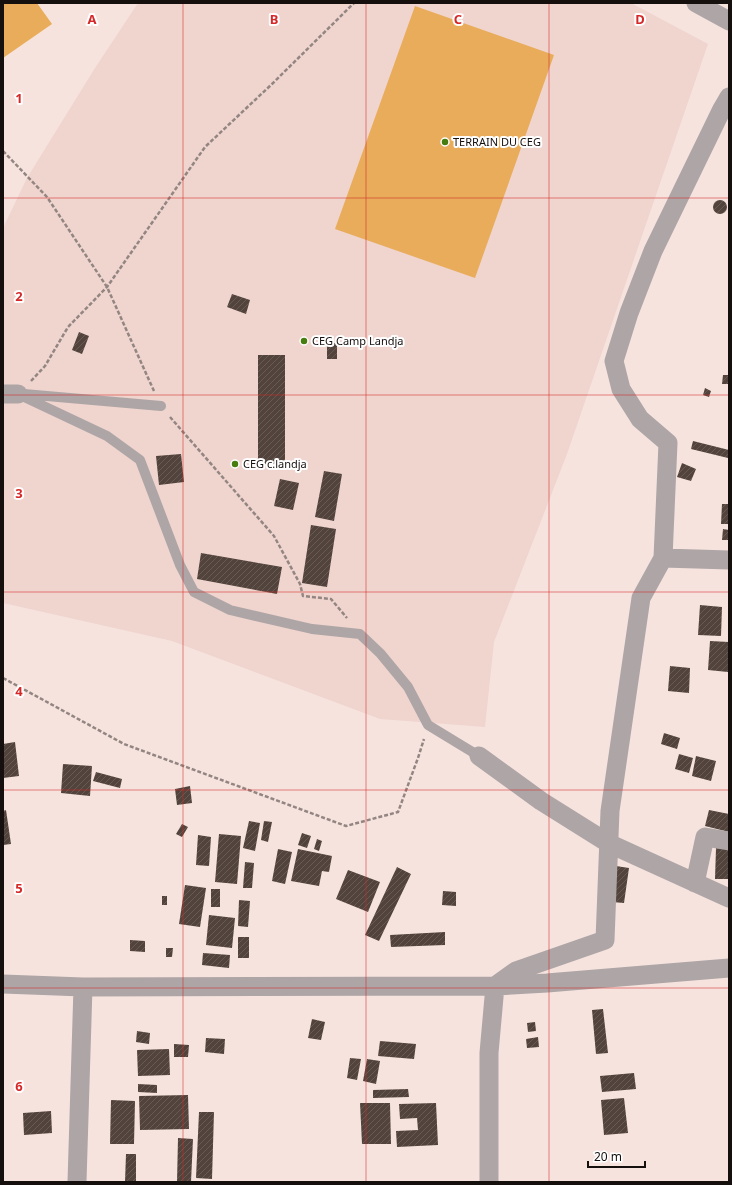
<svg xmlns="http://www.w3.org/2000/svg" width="732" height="1185" viewBox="0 0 732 1185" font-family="'Noto Sans',sans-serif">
  <defs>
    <pattern id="building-hatch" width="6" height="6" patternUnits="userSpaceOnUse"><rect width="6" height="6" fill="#52443c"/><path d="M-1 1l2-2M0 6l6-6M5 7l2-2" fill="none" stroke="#675b54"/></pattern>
  </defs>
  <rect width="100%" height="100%" fill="#f6e3de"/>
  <!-- built -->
  <path fill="#f0d4ce" d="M138,3H631L708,44L567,454L494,642L485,727L380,719L172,641L3,603V228L27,178L95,68Z"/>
  <!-- pitch -->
  <path fill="#e8ac5a" d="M3,3H37L52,24L3,58Z
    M415,6L554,55L475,278L335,229Z"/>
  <!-- building -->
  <path fill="url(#building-hatch)" d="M713 207a7 7 0 1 1 14 0a7 7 0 1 1-14 0Z
    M232,294L250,300L246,314L227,307Z
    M79,332L89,336L82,354L72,350Z
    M327,343H337V359H327Z
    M258,355H285V464H258Z
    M723,375H729V384H722Z
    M705,388L711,391L709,397L703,395Z
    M693,441L729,450L728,458L691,449Z
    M181,454L184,482L159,485L156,456Z
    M682,463L696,469L691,481L677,477Z
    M324,471L342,474L334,521L315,517Z
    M280,479L299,483L293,510L274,506Z
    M722,504H729V524H721Z
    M311,525L336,529L327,587L302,583Z
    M723,529L729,530V540H722Z
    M201,553L282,567L277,594L197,579Z
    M700,605L722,607L721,636L698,635Z
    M710,641L729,642L728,672L708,670Z
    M670,666L690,668L689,693L668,691Z
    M664,733L680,738L677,749L661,744Z
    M15,742L19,776L3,778V744Z
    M679,754L693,758L689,773L675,769Z
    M696,756L716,761L711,781L692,776Z
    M63,764L92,766L90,796L61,793Z
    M96,772L122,779L120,788L93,781Z
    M190,786L192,803L177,805L175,789Z
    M6,810L11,844L3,845V811Z
    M709,810L729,814V832L705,826Z
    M249,821L260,823L255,851L243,848Z
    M264,821L272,822L268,842L261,840Z
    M182,824L188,827L182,837L176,834Z
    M302,833L311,836L307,848L298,845Z
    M219,834L241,836L237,884L215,882Z
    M198,835L211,837L209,866L196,865Z
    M317,839L322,841L319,851L314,849Z
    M716,848L729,849V879H715Z
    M278,849L292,852L285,884L272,881Z
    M298,849L332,856L329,872L322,871L319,886L291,881Z
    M245,862L254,863L252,888H243Z
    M616,866L629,868L624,903L612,902Z
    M397,867L411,874L379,941L365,935Z
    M348,870L380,882L368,912L336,899Z
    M185,885L206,888L200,927L179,924Z
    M211,889H220V907H211Z
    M443,891L456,892V906L442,905Z
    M162,896H167V905H162Z
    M239,900L250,901L248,927L238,926Z
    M209,915L235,918L232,948L206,945Z
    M445,932V945L391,947L390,935Z
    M238,937H249V958H238Z
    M130,940L145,941V952L130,951Z
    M166,948H173L172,957H166Z
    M203,953L230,955L229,968L202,965Z
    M603,1009L608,1053L596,1054L592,1010Z
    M312,1019L325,1022L321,1040L308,1038Z
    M535,1022L536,1031L528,1032L527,1023Z
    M137,1031L150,1033L149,1044L136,1042Z
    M538,1037L539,1047L527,1048L526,1039Z
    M206,1038L225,1039L224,1054L205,1052Z
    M380,1041L416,1044L414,1059L378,1056Z
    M174,1044L189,1045L188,1057H174Z
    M169,1049L170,1075L138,1076L137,1050Z
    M350,1058L361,1059L357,1080L347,1078Z
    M367,1059L380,1061L376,1084L363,1081Z
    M634,1073L636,1089L602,1092L600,1076Z
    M138,1084L157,1085V1093L138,1092Z
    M408,1089L409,1097L373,1098V1090Z
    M188,1095L189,1129L140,1130L139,1096Z
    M624,1098L628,1133L604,1135L601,1100Z
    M111,1100L135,1101L134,1144H110Z
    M360,1103H390L391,1144H362Z
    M436,1103L438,1145L397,1147L396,1131L418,1130L417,1118L400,1119L399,1104Z
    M51,1111L52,1133L24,1135L23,1113Z
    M199,1112H214L212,1179L196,1178Z
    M178,1138L193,1139L191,1182H177Z
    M126,1154H136V1182H125Z"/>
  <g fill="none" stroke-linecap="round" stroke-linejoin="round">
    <!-- path -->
    <path stroke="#938682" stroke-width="2.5" stroke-dasharray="4 2" stroke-linecap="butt" d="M3,151L47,197L107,287L154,391
      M31,381L45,366L68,327L107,287L205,147L272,84L354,3
      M170,417L274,536L300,584L303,596L331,599L347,618
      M3,678L124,744L346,826L398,812L418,758L424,739"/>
    <!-- lane -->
    <path stroke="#aea5a6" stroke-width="10" d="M18,394L107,436L140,460L180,565L194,592L230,610L312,629L360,634L380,653L408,687L428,725L479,756
      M24,394L161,406"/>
    <!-- street -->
    <path stroke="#aea5a6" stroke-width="19" d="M696,3L729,21
      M3,394H18
      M663,558L729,560
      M479,756L541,801L608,843L729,898
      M695,883L705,837L729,841
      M3,984L83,987L495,986L547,983L729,968
      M77,1182L83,987
      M489,1182V1053L495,986L516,971L605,940L610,811L641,598L663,558L668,443L640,419L621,389L614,361L629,313L653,251L722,109L729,97"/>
  </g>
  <!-- grid -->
  <path fill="none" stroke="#d62828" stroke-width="1" stroke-opacity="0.55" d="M183,3V1182M366,3V1182M549,3V1182M3,198H729M3,395H729M3,592H729M3,790H729M3,988H729"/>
  <!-- markers -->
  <g fill="#477c0f" stroke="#fff" stroke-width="1.5">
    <circle cx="445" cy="142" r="4"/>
    <circle cx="304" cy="341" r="4"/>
    <circle cx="235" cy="464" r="4"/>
  </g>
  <g text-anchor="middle" stroke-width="4" stroke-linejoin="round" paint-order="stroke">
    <!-- poi labels -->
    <g font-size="11" fill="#150f0d" stroke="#fff" text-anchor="start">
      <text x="453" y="146">TERRAIN DU CEG</text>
      <text x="312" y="345">CEG Camp Landja</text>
      <text x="243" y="468">CEG c.landja</text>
    </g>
  </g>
  <g font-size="13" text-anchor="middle" font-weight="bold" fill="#d62828" stroke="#fff" stroke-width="4" stroke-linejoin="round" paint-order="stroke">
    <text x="92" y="24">A</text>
    <text x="274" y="24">B</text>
    <text x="458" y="24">C</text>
    <text x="640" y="24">D</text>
    <text x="19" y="103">1</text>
    <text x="19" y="301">2</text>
    <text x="19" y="498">3</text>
    <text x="19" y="696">4</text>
    <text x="19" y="893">5</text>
    <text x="19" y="1091">6</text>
  </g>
  <!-- border -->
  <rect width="732" height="1185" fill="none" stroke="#150f0d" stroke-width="8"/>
  <!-- scale -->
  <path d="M588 1161v6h57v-6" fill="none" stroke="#150f0d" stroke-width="2"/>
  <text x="594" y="1161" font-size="12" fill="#150f0d" stroke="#ffffff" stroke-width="3" paint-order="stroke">20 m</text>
</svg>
